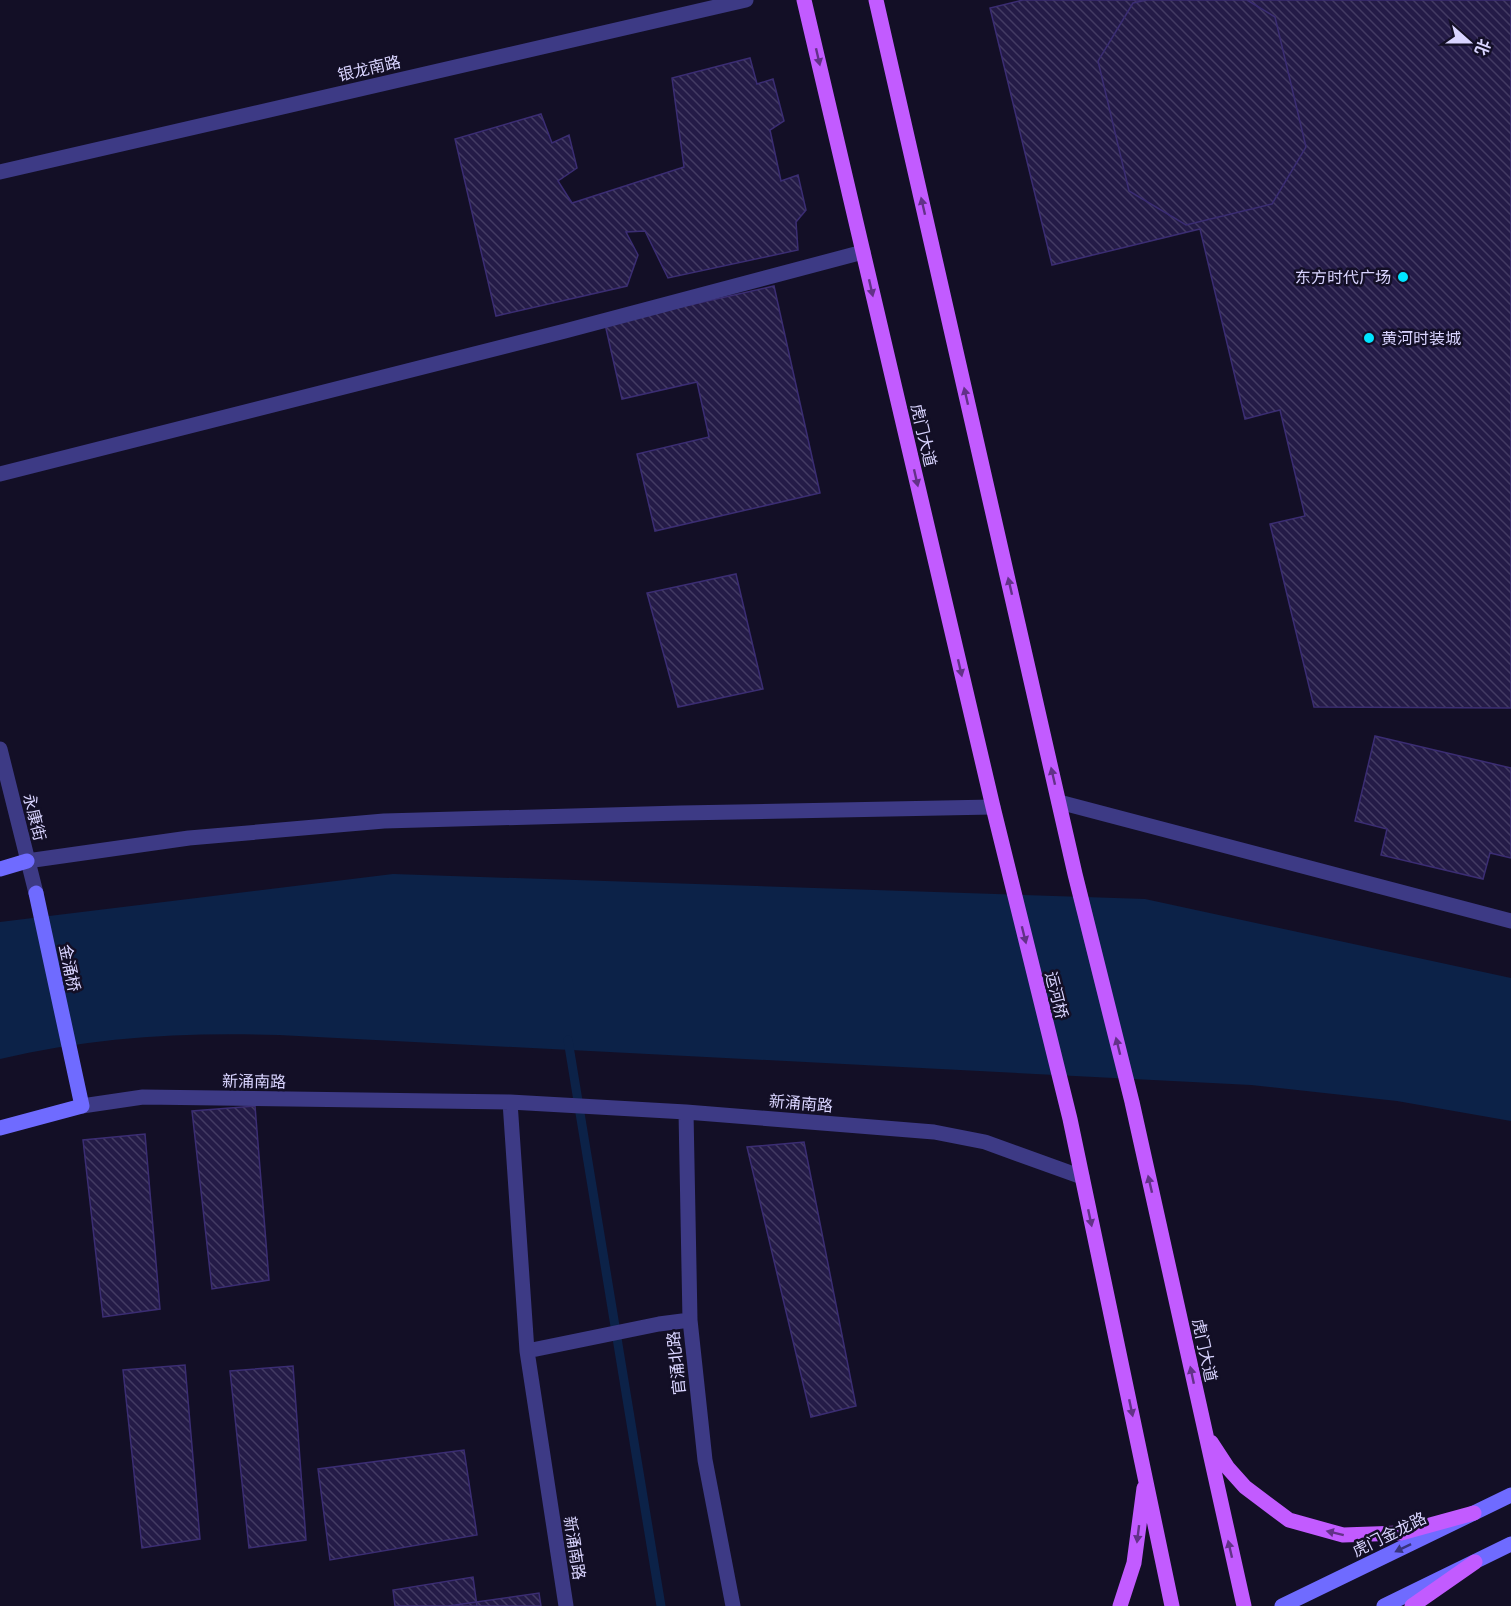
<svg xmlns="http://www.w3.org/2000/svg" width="1511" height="1606" viewBox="0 0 1511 1606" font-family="'Varela Round','Noto Sans SC',sans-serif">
  <defs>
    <pattern id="building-back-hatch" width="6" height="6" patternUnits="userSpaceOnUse" patternTransform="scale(1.5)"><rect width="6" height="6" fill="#241b47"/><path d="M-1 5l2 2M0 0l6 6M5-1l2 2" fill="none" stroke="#433b63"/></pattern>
  </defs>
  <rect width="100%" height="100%" fill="#130f26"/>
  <!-- water -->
  <path fill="#0c2248" d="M393,874L1145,899L1511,978V1121L1397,1101L1251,1085L279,1035C185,1032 92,1037 0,1059V922Z"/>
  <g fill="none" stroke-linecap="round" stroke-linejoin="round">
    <!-- stream -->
    <path stroke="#0c2248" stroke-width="9" d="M568,1040L661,1606"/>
  </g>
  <!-- building -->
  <path fill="url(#building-back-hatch)" stroke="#3b2d73" stroke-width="1.5" d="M1023,0H1511V708L1314,707L1270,524L1305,516L1280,410L1245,419L1200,229L1052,265L990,8Z
    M1147,0H1247L1275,17L1306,147L1272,204L1186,225L1129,191L1098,61L1133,3Z
    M750,58L757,84L773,79L784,121L770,130L781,181L798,175L806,210L796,222L798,250L668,278L645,231L626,232L638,255L627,286L496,316L455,139L541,114L552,143L569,135L577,168L558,181L572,203L684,167L672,78Z
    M774,286L820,493L655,531L637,454L709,437L697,382L622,399L605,324Z
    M736,574L763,689L678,707L647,593Z
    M1375,736L1511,768V858L1490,853L1483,879L1381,855L1387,829L1355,821Z
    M255,1106L269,1280L212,1289L192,1111Z
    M145,1134L160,1309L103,1317L83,1140Z
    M804,1142L856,1406L811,1417L747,1147Z
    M185,1365L200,1539L142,1548L123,1370Z
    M293,1366L306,1540L249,1548L230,1371Z
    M464,1450L477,1535L330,1560L318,1469Z
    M473,1577L477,1606H395L393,1590Z
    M539,1593L541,1606H448Z"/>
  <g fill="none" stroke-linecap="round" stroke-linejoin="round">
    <!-- lane -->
    <path stroke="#3d3a85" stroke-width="15" d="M27,861L189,838L384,821L681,813L993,807"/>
    <!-- street -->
    <path stroke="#3d3a85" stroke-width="15" d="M0,172L746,0
      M0,474L565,331L863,252
      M0,749L36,893
      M1059,802L1511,921
      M510,1102L686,1112L934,1132L985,1142L1082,1177
      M82,1106L143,1097L510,1102L527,1351L566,1606
      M686,1112L690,1320L705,1460L733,1606
      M527,1351L659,1324L690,1320"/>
    <!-- secondary -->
    <path stroke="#6f6bff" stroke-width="15" d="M0,869L27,861
      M0,1128L82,1106L36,893
      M1282,1606L1511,1495
      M1384,1606L1511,1544"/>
    <!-- primary -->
    <path stroke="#c25bff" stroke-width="15" d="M804,0L993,807L1070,1119L1172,1606
      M876,0L1075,874L1132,1102L1244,1606
      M1211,1442L1228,1468L1245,1487L1289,1520L1343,1535L1401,1533L1474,1513
      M1120,1606L1134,1563L1144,1488
      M1412,1606L1475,1562"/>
  </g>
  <!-- one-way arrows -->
  <defs><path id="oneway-solid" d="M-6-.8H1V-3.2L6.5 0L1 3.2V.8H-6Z" transform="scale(1.5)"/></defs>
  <g fill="#623188">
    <use href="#oneway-solid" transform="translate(818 57) rotate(77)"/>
    <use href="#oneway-solid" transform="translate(923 206) rotate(-103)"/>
    <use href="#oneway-solid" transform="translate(871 288) rotate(77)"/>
    <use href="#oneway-solid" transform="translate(966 396) rotate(-103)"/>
    <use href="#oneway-solid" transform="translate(916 478) rotate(77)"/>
    <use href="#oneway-solid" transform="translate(1010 586) rotate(-103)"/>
    <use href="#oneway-solid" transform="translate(960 668) rotate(77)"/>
    <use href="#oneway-solid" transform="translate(1053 776) rotate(-103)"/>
    <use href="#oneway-solid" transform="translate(1024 935) rotate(76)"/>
    <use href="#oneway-solid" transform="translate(1118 1046) rotate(-104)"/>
    <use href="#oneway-solid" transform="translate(1150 1184) rotate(-103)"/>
    <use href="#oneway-solid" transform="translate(1090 1218) rotate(78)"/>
    <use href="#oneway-solid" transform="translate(1192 1375) rotate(-102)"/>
    <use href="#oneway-solid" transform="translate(1131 1408) rotate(78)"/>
    <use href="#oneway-solid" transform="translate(1335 1533) rotate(-166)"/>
    <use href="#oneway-solid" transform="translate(1138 1534) rotate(97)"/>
    <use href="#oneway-solid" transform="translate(1230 1549) rotate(-103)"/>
  </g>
  <use fill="#38347d" href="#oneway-solid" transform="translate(1403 1548) rotate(154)"/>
  <!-- markers -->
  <g fill="#00e5ff" stroke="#130f26" stroke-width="2">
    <circle cx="1403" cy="277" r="6"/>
    <circle cx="1369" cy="338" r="6"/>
  </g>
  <g text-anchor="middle" stroke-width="5" stroke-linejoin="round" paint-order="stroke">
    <!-- street labels -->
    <g font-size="16" fill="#d9d4ff" stroke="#130f26">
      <text transform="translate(369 68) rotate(-13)" y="6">银龙南路</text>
      <text transform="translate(924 435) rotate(77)" y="6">虎门大道</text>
      <text transform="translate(35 817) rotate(76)" y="6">永康街</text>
      <text transform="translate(70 968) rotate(78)" y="6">金涌桥</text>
      <text transform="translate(1057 995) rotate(76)" y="6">运河桥</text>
      <text transform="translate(254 1081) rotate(1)" y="6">新涌南路</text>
      <text transform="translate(801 1103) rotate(5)" y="6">新涌南路</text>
      <text transform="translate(1205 1350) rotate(78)" y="6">虎门大道</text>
      <text transform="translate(676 1363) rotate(-96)" y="6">官涌北路</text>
      <text transform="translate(1389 1534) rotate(-26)" y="6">虎门金龙路</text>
      <text transform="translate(575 1548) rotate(81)" y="6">新涌南路</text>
    </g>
    <!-- poi labels -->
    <g font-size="16" fill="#d9d4ff" stroke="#130f26" text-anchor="end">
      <text x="1391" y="283">东方时代广场</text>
      <text x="1381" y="344" text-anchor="start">黄河时装城</text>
    </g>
  </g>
  <!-- north arrow -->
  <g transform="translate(1469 42) rotate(111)" stroke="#130f26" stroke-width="4.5" paint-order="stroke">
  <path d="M0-4.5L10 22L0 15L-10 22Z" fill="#d9d4ff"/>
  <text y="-9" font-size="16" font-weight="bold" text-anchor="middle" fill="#d9d4ff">北</text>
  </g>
</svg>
